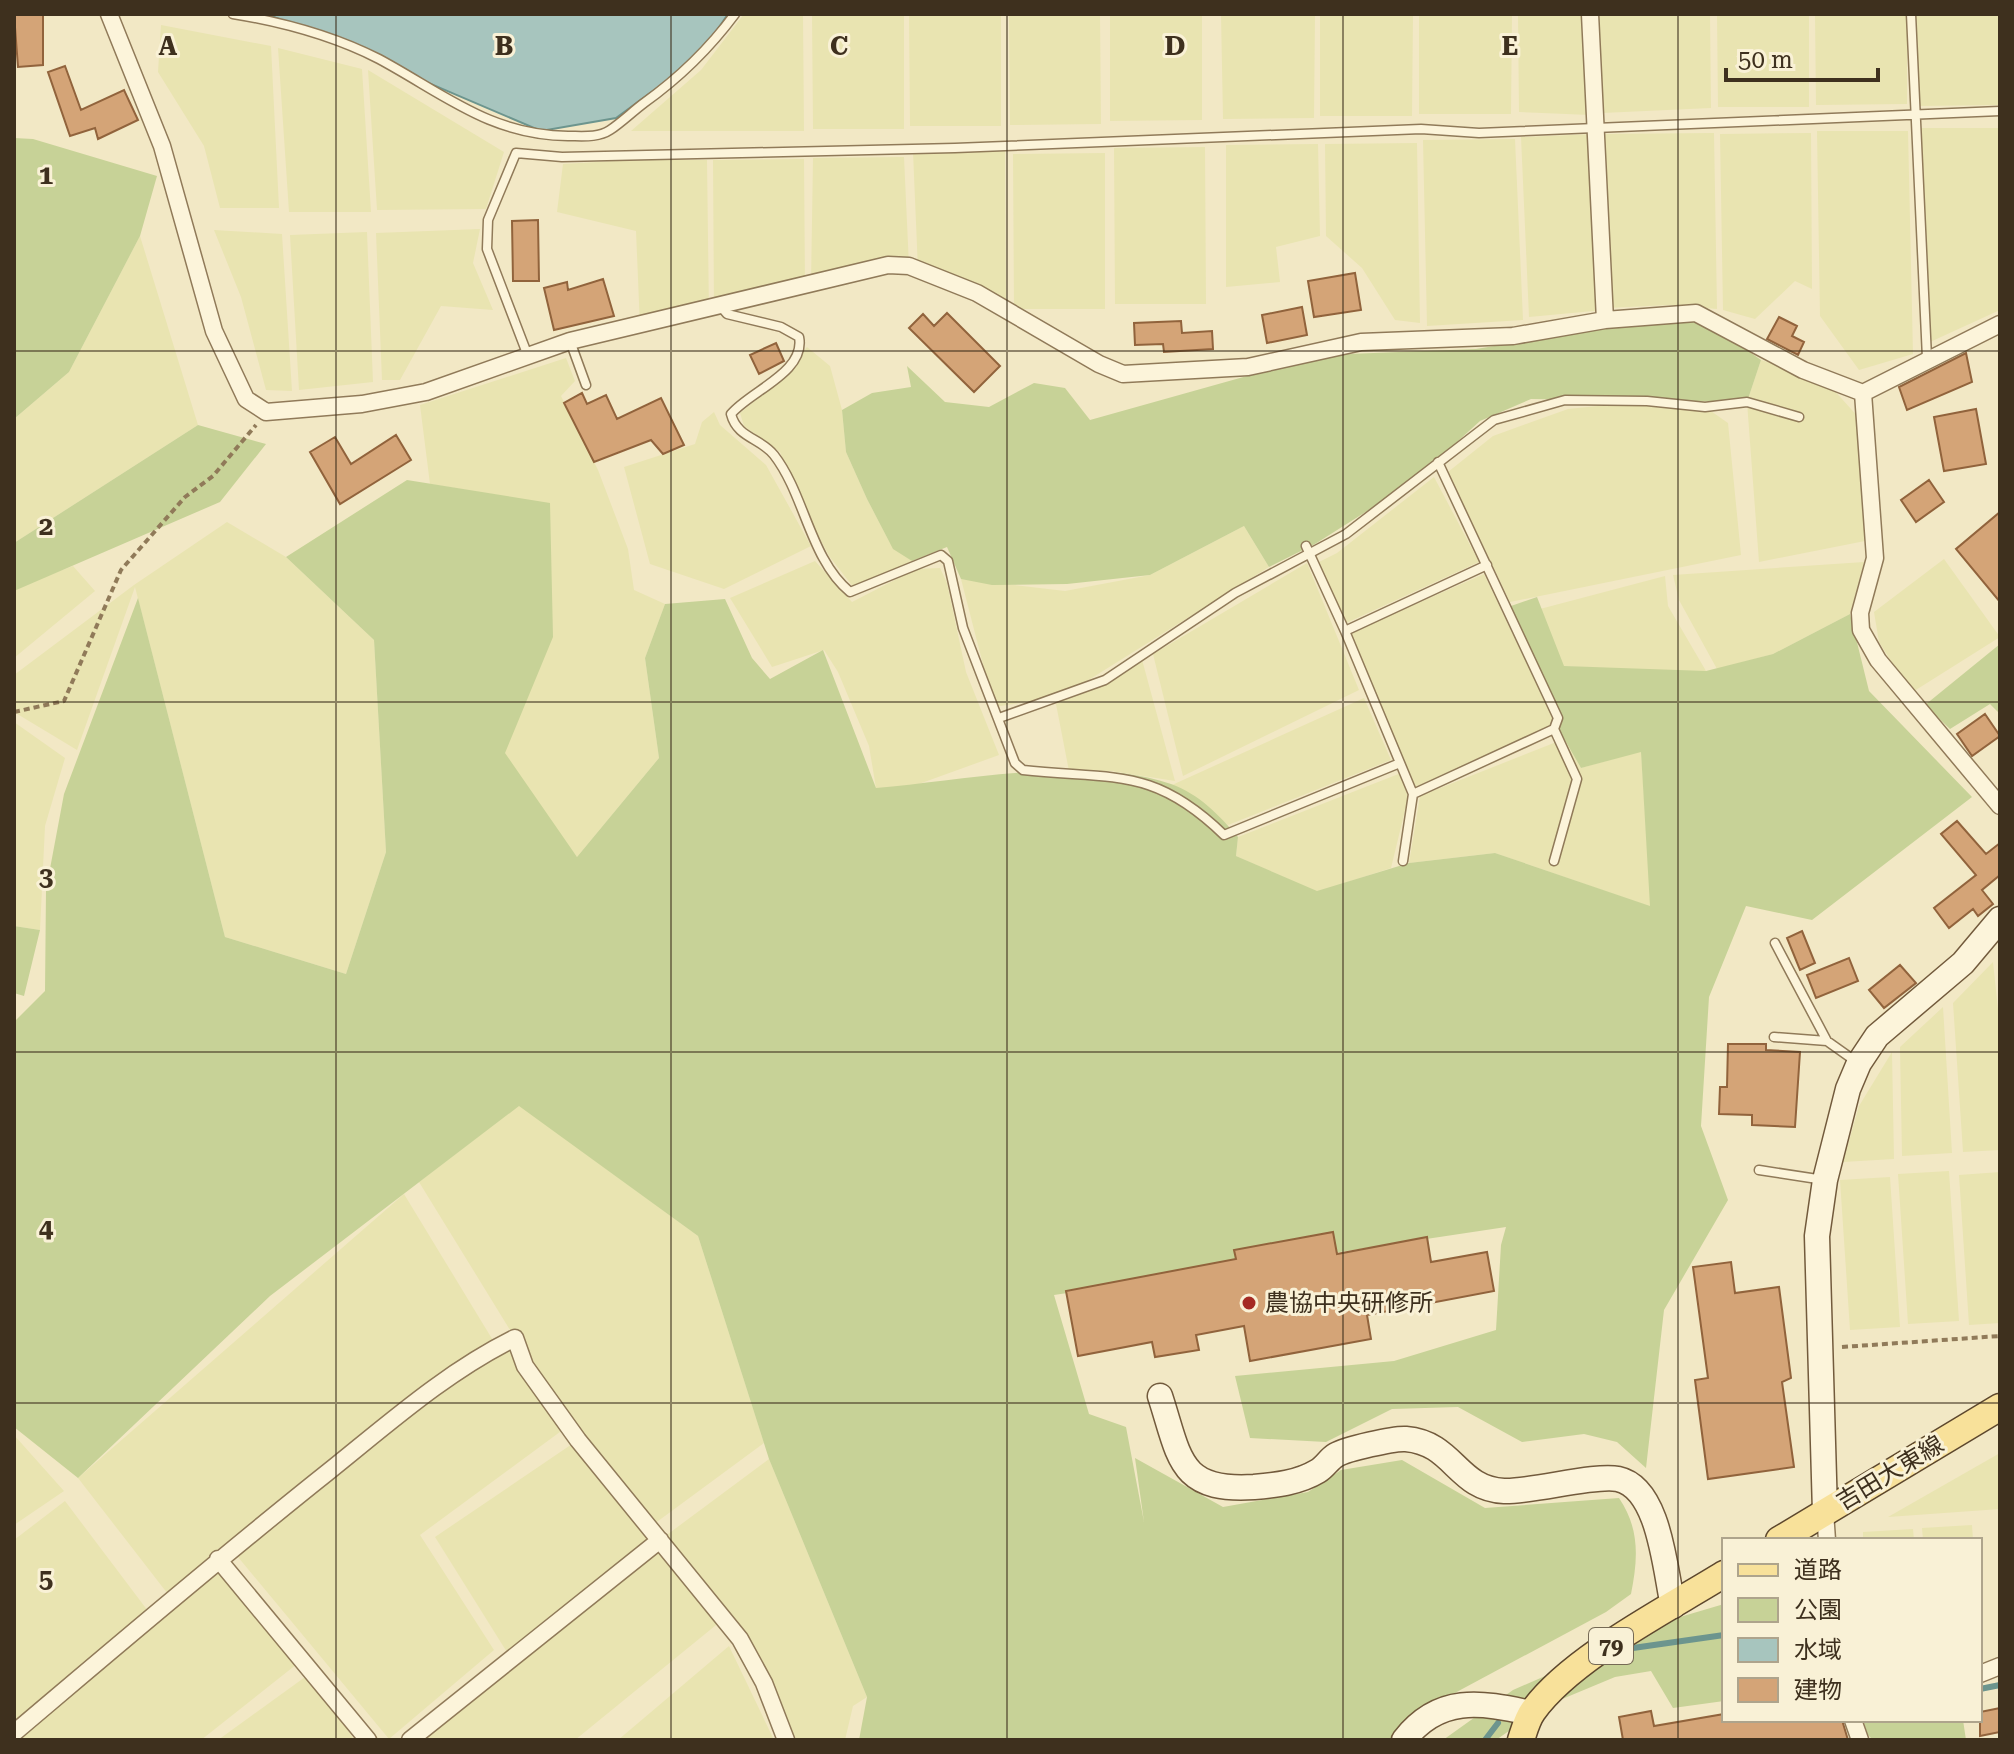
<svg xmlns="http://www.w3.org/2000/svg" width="2014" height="1754" viewBox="0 0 2014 1754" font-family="'Roboto Serif','Noto Sans JP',serif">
  <rect width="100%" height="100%" fill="#f2e8c5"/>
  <!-- farmland -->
  <path fill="#e9e4b1" d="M744,14H803L804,131H631L701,70Z
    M812,14H904V129H813Z
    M909,14H1001V126H910Z
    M1009,14H1100L1101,124L1010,125Z
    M1110,14H1202V120L1110,121Z
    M1221,14H1315L1314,118L1223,119Z
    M1320,14H1413L1412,116H1320Z
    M1419,14H1512L1511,114H1419Z
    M1518,14H1585L1590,115L1519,112Z
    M1597,14H1710L1711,108L1602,113Z
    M1717,14H1809V107H1718Z
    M1815,14H1907V104L1816,105Z
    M1916,14H2000V105L1917,106Z
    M161,25L271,46L279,208H220L204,146L158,72Z
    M278,48L362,69L371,212H289Z
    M368,70L504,152L486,209L377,210Z
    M1918,128H2000V310L1930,342Z
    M1908,131L1913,354L1859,370L1820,316L1817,131Z
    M1714,133L1717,309L1669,305L1607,308L1604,134Z
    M1811,133L1812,289L1795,281L1755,319L1723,310L1720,134Z
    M1595,134L1604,310L1529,317L1521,137Z
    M1515,139L1523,320L1427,326L1423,140Z
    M1417,143L1420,323L1395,320L1362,268L1326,236L1325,144Z
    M1318,144L1320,236L1276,247L1280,282L1226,287V145Z
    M1205,147L1206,304H1115L1114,148Z
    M1005,151L1006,308L918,270L913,152Z
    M1105,153V309H1014L1013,154Z
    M904,157L909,266L811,285L813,158Z
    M804,159L805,287L714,309L713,160Z
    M631,160H707L709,314L640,326L636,231L557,212L563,164Z
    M480,229L473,263L493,310L441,306L400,380H382L376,233Z
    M214,230L282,234L292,391L266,390L241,297Z
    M367,232L373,382L299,390L290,235Z
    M140,236L198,425L14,543V419L69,372Z
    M807,347L830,366L842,410L846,452L867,499L890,543L912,561L854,588L829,556L793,487L780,452L744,426L740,413L772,387Z
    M566,358L575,381L561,396L598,470L628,549L634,590L665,604L645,658L659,758L577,857L495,749L550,504L430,484L420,405Z
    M1761,360L1824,379L1860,419L1870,540L1759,562L1747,402Z
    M1647,401L1705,407L1728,423L1741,555L1510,602L1448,472L1493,436L1568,409Z
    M714,412L720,425L766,465L811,546L724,589L650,564L624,467L695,444L702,422Z
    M1434,477L1479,562L1344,624L1317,563L1337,553Z
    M227,522L286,557L374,640L386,852L346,974L225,937L135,587L77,750L14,712V675L134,585Z
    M1244,526L1269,567L1063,696L994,707L961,579L1065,591L1150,575Z
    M1944,559L2000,637L1911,693L1879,642L1874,612Z
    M815,561L852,602L916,569L940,568L947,583L966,672L999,755L894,793L876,788L869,746L838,672L824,650L772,667L730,598Z
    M1864,562L1850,614L1773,654L1717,669L1679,600L1673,575Z
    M1307,563L1359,690L1183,776L1153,654Z
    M73,566L95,591L14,658V588Z
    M1484,574L1555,723L1415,787L1350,633Z
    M1665,576L1668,606L1706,671L1664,673L1563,666L1540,609Z
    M1141,656L1175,781L1111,771H1069L1056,704Z
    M1364,698L1391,760L1228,825L1172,785Z
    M14,722L65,758L45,826L40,930L14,926Z
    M1564,739L1581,768L1641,751L1651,907L1495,853L1409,863L1420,796Z
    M1401,773L1408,798L1391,868L1317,892L1236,856L1238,837Z
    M1993,962L2000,1028V1150L1963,1152L1953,1003Z
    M1943,1007L1952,1153L1902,1156L1900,1047Z
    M1892,1052L1894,1159L1843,1162L1859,1106Z
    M519,1105L698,1236L764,1443L650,1527L660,1540L769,1459L867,1697L853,1706L845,1740H776L755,1666L721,1621L575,1740H410L510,1657L435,1537L578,1440L568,1426L420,1535L494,1650L389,1739L233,1551L221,1561L302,1660L201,1740H14V1540L65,1501L151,1615L171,1598L78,1478L404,1194L497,1347L515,1338L419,1182Z
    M1949,1171L1959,1321L1908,1324L1898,1174Z
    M2000,1172V1323L1969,1325L1959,1175Z
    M1890,1177L1900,1327L1850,1330L1840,1180Z
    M14,1435L64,1491L14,1525Z
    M2000,1453V1509L1888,1517Z
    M1972,1525L1973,1540H1923L1922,1528Z
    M1913,1529L1914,1540H1863V1532Z
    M729,1646L774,1740H618Z
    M312,1672L354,1740H218Z"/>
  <!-- green -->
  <path fill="#c7d297" d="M14,138L33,139L157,176L140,236L69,372L14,419Z
    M1685,314L1727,336L1761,360L1747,402L1531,399L1480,421L1413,482L1315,544L1269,567L1244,526L1150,575L1067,584L992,585L961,579L947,547L912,561L893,549L867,499L846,452L842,410L872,393L911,387L907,366L945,402L989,407L1034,383L1065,388L1090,420L1322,355L1476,349Z
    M198,425L266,444L220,502L14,591V543Z
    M407,480L550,503L553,637L505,753L577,857L659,758L645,658L665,604L725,599L752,658L770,679L823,650L876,788C966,780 1085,755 1171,784C1199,794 1219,815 1238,837L1236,856L1317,891L1409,863L1495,853L1650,906L1641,752L1581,768L1555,723L1561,720L1511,606L1537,597L1564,666L1706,671L1773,654L1850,614L1869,691L1972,797L1812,920L1746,906L1709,997L1701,1126L1728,1200L1664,1310L1646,1468L1617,1442L1584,1434L1522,1442L1458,1407L1392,1409L1326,1442L1250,1438L1235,1376L1394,1361L1496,1330L1501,1245L1506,1227L1054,1295L1089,1414L1126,1427L1144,1522L1135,1458L1223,1507L1308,1492L1341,1470L1402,1460L1485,1508L1619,1498C1640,1529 1638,1559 1631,1594L1606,1612L1425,1709L1392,1740H859L867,1697L769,1459L698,1236L519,1106L270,1296L78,1478L14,1427V1022L45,991L46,890L64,794L138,598L225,937L346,974L386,852L374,640L286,557Z
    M2000,644V714L1990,704L1950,729L1925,705Z
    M14,926L40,930L24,996L14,993Z
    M1724,1604V1701L1673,1708L1651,1671L1615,1677L1543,1707L1496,1740H1443L1513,1690L1680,1617Z
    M1863,1720H1963L1966,1740H1873L1868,1735Z"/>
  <!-- water -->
  <path fill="#a7c5be" stroke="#6c958e" stroke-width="2" d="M267,14H728L698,58L616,118L541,131Z"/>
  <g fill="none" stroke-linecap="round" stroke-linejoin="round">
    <!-- stream -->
    <path stroke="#6c958e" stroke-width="6" d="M1626,1649L1724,1635
      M1980,1689L2000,1685
      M1485,1740L1498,1723"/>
  </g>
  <!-- building -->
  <path fill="#d4a477" stroke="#91633c" stroke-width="2" d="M14,14H43V65L18,67Z
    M65,66L81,110L124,90L138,120L98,139L95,128L70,136L48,72Z
    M538,220L539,281H513L512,221Z
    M1355,273L1361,310L1314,317L1308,281Z
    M603,279L614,316L554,330L544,288L567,282L568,290Z
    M1302,307L1307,335L1267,343L1262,315Z
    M947,313L1000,366L974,392L909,328L923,314L934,326Z
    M1779,317L1797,326L1792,336L1804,342L1798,355L1767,339Z
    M1181,321L1182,333L1212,331L1213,349L1164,352L1163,344L1135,345L1134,323Z
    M776,343L784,361L759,374L750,355Z
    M1966,353L1972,382L1907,410L1899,387Z
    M582,393L587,404L606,395L617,419L661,398L684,445L663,454L651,440L594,462L564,403Z
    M1976,409L1986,464L1944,471L1934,417Z
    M396,435L411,460L340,504L310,452L335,437L351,464Z
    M1929,480L1944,502L1916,522L1901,500Z
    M2000,512V602L1956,549Z
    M1985,714L2000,736L1972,756L1957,734Z
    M1957,821L1986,854L2000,843V875L1982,890L1993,904L1978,916L1973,909L1949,928L1934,908L1976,875L1941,834Z
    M1802,931L1815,963L1800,970L1787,938Z
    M1849,958L1858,981L1816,998L1807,975Z
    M1900,965L1916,983L1884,1008L1869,990Z
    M1728,1044H1766V1050L1800,1052L1795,1127L1752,1125V1115L1719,1114L1720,1087H1727Z
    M1333,1232L1337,1254L1427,1237L1431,1262L1487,1252L1494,1291L1367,1315L1371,1339L1250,1361L1244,1326L1196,1335L1199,1350L1155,1357L1152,1342L1078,1356L1066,1291L1236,1259L1234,1250Z
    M1731,1262L1735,1293L1779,1287L1791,1378L1782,1382L1794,1467L1708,1479L1695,1380L1708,1378L1693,1267Z
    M2000,1708V1732L1980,1736V1712Z
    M1651,1711L1654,1726L1724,1714V1720H1842L1848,1740H1623L1619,1717Z"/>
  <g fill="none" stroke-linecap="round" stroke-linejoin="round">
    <!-- lane casing -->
    <g stroke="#907a59" stroke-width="11">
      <path id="lane" d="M233,14C282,22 334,36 379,59C444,94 490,135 568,136C582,136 598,138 610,130C622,122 632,112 644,103C679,78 709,49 735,14
        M1911,14L1927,358
        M721,307L727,314L781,327L799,337C806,372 750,391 731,414C737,438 761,438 774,455C805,495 810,559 850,592L941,555L948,561L963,628L1015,763L1023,770C1113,780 1153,766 1224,835L1400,763
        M570,341L586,385
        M528,356L487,249L488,220L516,153L562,157L955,148L1421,129L1479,133L2000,111
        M1438,462L1558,718L1554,729L1577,779L1554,861
        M1306,546L1345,631L1487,565
        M1345,631L1413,794L1554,729
        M999,718L1105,680L1235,593L1346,534L1494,420L1565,400L1647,401L1705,407L1747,402L1799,417
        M1403,861L1413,794
        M1775,943L1827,1041
        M1774,1037L1827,1041L1858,1063
        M1759,1170L1824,1180"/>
    </g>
    <!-- street casing -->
    <g stroke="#907a59" stroke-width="19">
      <path id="street" d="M109,14L162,146L214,331L246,399L266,412L362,404L426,392L570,341L888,265L909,266L977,293L1099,364L1123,374L1248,367L1361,342L1513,336L1605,320L1696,313L1803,370L1863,393L2000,324
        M1590,14L1605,320
        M1863,393L1875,558L1860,613L1861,630L1878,660L2000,806
        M1825,1512L1827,1540
        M218,1559L368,1740
        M1980,1674L2000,1666
        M1853,1720L1860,1740
        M14,1733C118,1645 221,1557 328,1472C388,1424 446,1372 515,1338L525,1366L578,1440L740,1639L764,1683L786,1740
        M410,1740L660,1540"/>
    </g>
    <!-- secondary casing -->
    <g stroke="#725a3c" stroke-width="27">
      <path id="secondary" d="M1160,1396C1180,1457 1178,1492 1254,1487C1276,1485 1298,1483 1318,1471C1325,1467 1329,1459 1336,1455C1346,1449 1394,1438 1406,1439C1454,1443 1457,1489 1504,1491C1533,1492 1595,1474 1618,1479C1660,1488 1665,1571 1673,1606
        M1825,1512L1817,1236L1825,1180L1848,1089L1859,1063L1877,1036L1963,963L2000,919
        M1404,1740C1439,1695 1480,1702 1531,1713"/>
    </g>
    <!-- primary casing -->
    <g stroke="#5d472d" stroke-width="29">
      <path id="primary" d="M1779,1540L2000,1407
        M1521,1740C1524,1731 1527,1719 1533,1711C1571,1658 1668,1609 1724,1574"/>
    </g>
    <!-- path -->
    <path stroke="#907a59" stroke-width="4" stroke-dasharray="6 4" stroke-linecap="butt" d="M14,712L64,701L121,570L185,497L213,476L256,425
      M1842,1347L2000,1336"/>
    <!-- lane -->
    <use href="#lane" stroke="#fcf4da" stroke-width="8"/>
    <!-- street -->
    <use href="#street" stroke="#fcf4da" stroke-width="16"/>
    <!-- secondary -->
    <use href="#secondary" stroke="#fcf4da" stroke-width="24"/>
    <!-- primary -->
    <use href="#primary" stroke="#f8e19a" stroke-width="26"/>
  </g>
  <!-- grid -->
  <path fill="none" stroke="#3e301e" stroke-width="2" stroke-opacity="0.55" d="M336,14V1740M671,14V1740M1007,14V1740M1343,14V1740M1678,14V1740M14,351H2000M14,702H2000M14,1052H2000M14,1403H2000"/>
  <!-- markers -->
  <circle fill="#a52a23" stroke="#f9f1d6" stroke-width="3" cx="1249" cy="1303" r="8"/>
  <g text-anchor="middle" stroke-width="6" stroke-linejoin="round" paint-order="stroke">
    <!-- shield labels -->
    <rect fill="#f9f1d6" stroke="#766a55" stroke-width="2" x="1589" y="1628" width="44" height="36" rx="6"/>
    <g font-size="22" font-weight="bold" fill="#3e301e">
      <text x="1611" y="1654">79</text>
    </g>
    <!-- poi labels -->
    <g font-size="24" fill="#3e301e" stroke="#f9f1d6" text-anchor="start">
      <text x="1265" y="1311">農協中央研修所</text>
    </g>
    <!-- street labels -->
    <g font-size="24" fill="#3e301e" stroke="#f9f1d6">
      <text transform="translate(1890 1473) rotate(-31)" y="8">吉田大東線</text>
    </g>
  </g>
  <g font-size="26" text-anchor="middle" font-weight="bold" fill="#3e301e" stroke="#f9f1d6" stroke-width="6" stroke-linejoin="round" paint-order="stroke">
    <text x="168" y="55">A</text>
    <text x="504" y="55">B</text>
    <text x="839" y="55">C</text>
    <text x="1175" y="55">D</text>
    <text x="1510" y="55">E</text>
    <text x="46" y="184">1</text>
    <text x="46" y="535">2</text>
    <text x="46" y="886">3</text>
    <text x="46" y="1237">4</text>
    <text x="46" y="1588">5</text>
  </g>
  <!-- border -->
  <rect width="2014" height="1754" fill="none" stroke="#3e301e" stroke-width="32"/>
  <!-- legend -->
  <rect x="1722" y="1538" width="260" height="184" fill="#f9f1d6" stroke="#aea48c" stroke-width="2"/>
  <rect x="1738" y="1564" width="40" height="12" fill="#f8e19a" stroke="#aea48c" stroke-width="2"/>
  <text x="1794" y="1578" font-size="24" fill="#3e301e">道路</text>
  <rect x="1738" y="1598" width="40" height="24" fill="#c7d297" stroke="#aea48c" stroke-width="2"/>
  <text x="1794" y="1618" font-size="24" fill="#3e301e">公園</text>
  <rect x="1738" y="1638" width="40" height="24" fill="#a7c5be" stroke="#aea48c" stroke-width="2"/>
  <text x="1794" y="1658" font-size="24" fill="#3e301e">水域</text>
  <rect x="1738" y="1678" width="40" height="24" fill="#d4a477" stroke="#aea48c" stroke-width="2"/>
  <text x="1794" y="1698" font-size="24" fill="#3e301e">建物</text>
  <!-- scale -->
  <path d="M1726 68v12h152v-12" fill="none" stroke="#3e301e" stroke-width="4"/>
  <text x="1738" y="68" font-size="24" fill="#3e301e" stroke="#f9f1d6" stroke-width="6" paint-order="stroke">50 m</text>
</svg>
